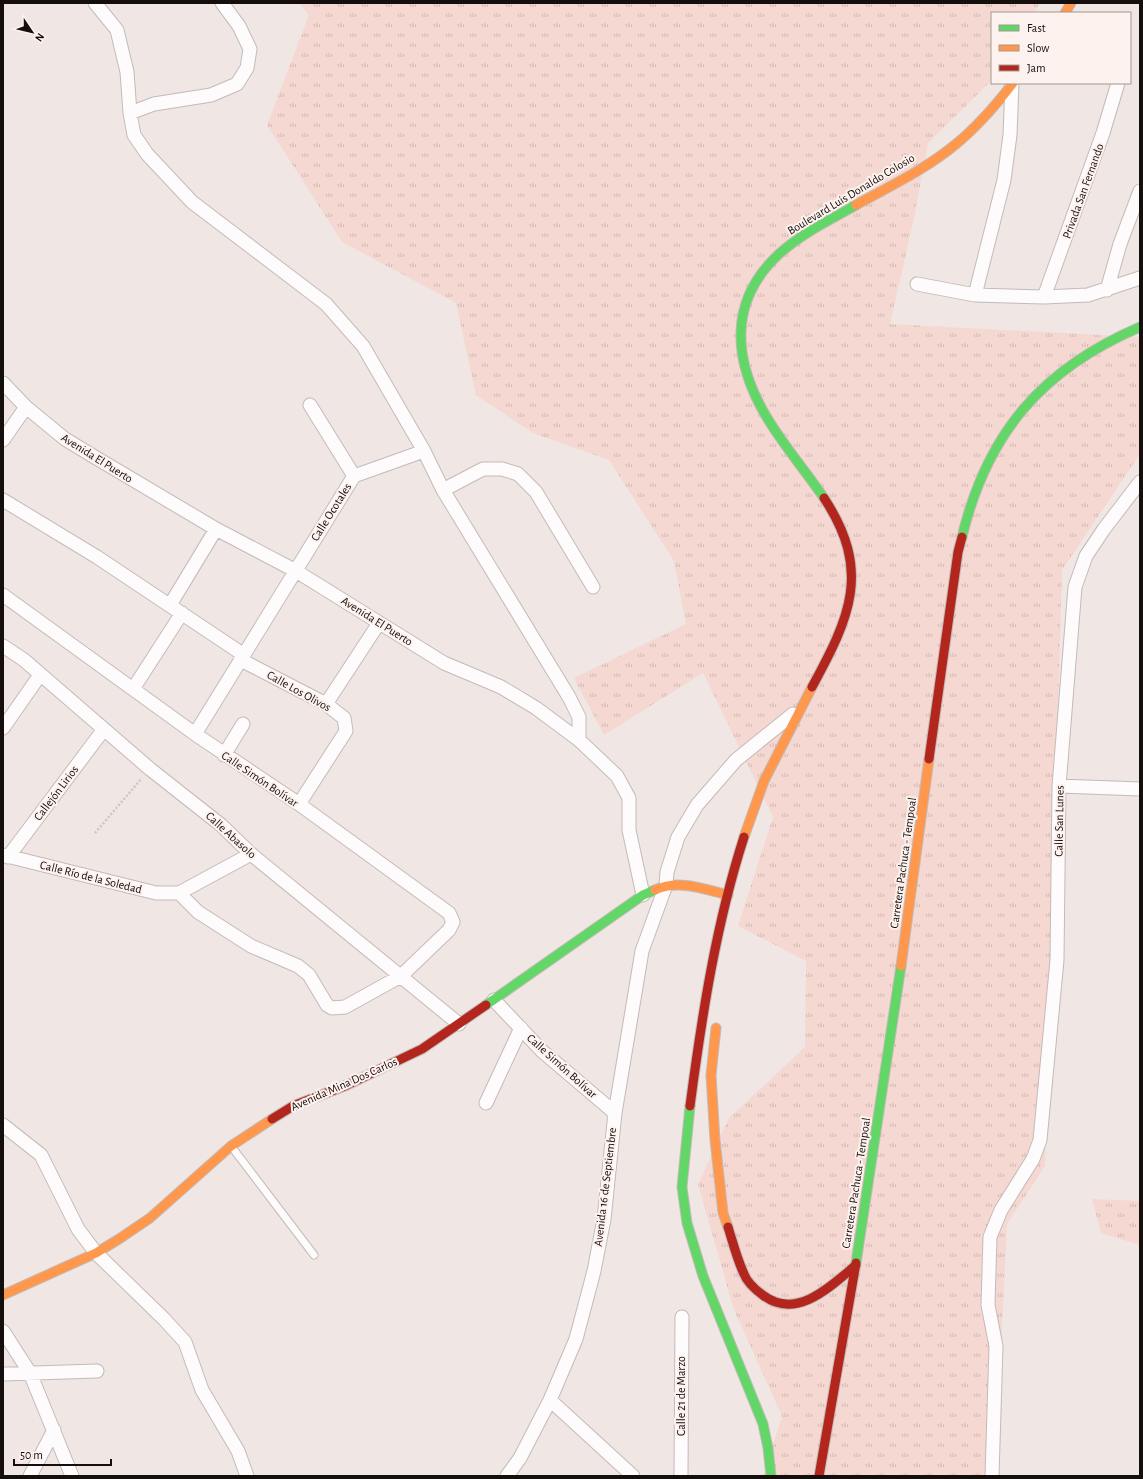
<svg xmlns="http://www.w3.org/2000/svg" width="1143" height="1479" viewBox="0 0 1143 1479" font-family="'Alegreya Sans',sans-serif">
  <defs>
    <pattern id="grass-tufts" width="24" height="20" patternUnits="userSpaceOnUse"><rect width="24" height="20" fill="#f5d8d1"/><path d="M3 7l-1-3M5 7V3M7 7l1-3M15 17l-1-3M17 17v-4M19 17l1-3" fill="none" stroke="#d1b8b2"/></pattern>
  </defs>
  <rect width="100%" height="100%" fill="#f0e6e4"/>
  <!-- grass -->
  <path fill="url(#grass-tufts)" d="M299,3H1040L1034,13H992V80L928,143L914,218L890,324L1140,337V454L1062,570L1045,1166L1007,1224L995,1476H763L782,1416L734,1310L698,1184L729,1118L805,1047L806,961L738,926L773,817L703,673L604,735L574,678L686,624L674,561L609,460L533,433L476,395L456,303L342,242L267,125L309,15Z
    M1092,1199L1140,1201V1245L1101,1233Z"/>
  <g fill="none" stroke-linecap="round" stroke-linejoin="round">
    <!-- lane casing -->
    <g stroke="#c3bbb9" stroke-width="9">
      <path id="lane" d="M231,1146L314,1255"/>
    </g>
    <!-- street casing -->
    <g stroke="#c3bbb9" stroke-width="15">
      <path id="street" d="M95,3L117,30L127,72L130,113L134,135L147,154L192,202L326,304L363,346L424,451L443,490L569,697L579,717V740
        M130,113L154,104L211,95L237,84L247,68L250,49L239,26L222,3
        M917,284L975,295L1044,297L1088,295L1140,278
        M1107,290L1120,244L1140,191
        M975,295L1004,180L1010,135L1012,84
        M1044,297L1103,133L1118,83
        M3,383L26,407L65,439L93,456L216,529L296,571L444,663L501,687L536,708L579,740L617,776L629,798V830L643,895
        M310,405L354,476
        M3,440L26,407
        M443,490L483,469H502L518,474L536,492L593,587
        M3,500L97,557L244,655
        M3,595L195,734L299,804L449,913L453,922L449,930L401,976L345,1007L332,1008L327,1005L309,975L298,966L251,946L198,912L179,893
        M170,605L216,529
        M3,646L24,660L150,769L221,825L251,854L459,1024
        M241,660L326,704L344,718L346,731L299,804
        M133,689L182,613
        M326,704L379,623
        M3,728L40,675
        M195,734L354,476L424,451
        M224,755L243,724
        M1059,786L1140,789
        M3,855L156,893H179L251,854
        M8,857L104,729
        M494,1000L542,1051L615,1113
        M486,1103L521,1028
        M3,1125L41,1155L78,1229L96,1253L164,1319L185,1342L202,1390L238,1451L247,1476
        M3,1331L30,1373L72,1476
        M3,1374L97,1371
        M550,1400L633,1476
        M30,1476L54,1430
        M507,1476L520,1458L550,1400L576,1339L594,1271L604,1219L615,1113L642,951L666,885L667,872L678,837L697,805L736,760L793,714
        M681,1476L682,1317
        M992,1476L996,1346L988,1305L990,1237L1001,1210L1033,1159L1040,1140L1057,960L1059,786L1075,587L1086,556L1104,529L1140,482"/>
    </g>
    <!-- fast casing -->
    <g stroke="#c3bbb9" stroke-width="11">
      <path id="fast" d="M824,498C805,470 783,445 766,416C733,360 728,301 779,254C802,233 830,220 856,205
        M962,537C987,433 1042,369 1140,327
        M486,1005L643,895L655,890
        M690,1106L682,1187L687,1223L703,1276L763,1424L768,1448L771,1476
        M856,1263L901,966"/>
    </g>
    <!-- slow casing -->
    <g stroke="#c3bbb9" stroke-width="11">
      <path id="slow" d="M1065,13L1071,3
        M856,205C890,186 926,169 956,144C978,126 996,105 1013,83
        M744,837L764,781L812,687
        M655,890C679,879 704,889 728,895
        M901,966L929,759
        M716,1028L711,1075L715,1140L723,1213L728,1227
        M3,1295L96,1253L119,1239L150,1218L231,1146L272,1119"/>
    </g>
    <!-- jam casing -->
    <g stroke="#c3bbb9" stroke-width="11">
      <path id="jam" d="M812,687C850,617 872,571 824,498
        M929,759L958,552L962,537
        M690,1106C702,1015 716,924 744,837
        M272,1119L293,1106L347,1085L422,1049L486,1005
        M728,1227C733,1243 737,1259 744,1274C747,1282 757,1291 764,1296C797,1320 831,1286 856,1265
        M819,1476L856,1263"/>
    </g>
    <!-- path -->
    <path stroke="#cac7c6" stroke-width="2.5" stroke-dasharray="2 2" stroke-linecap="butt" d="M95,833L142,778"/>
    <!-- lane -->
    <use href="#lane" stroke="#fdfbfb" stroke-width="7"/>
    <!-- street -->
    <use href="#street" stroke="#fdfbfb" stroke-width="13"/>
    <!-- fast -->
    <use href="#fast" stroke="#63d668" stroke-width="9"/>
    <!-- slow -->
    <use href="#slow" stroke="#ff974d" stroke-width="9"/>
    <!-- jam -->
    <use href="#jam" stroke="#b3261e" stroke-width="9"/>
  </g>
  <g text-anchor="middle" stroke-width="4" stroke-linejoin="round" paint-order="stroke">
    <!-- street labels -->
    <g font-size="12" fill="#140e0c" stroke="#fef2ef">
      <text transform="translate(1083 191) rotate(-70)" y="4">Privada San Fernando</text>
      <text transform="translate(851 194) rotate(-31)" y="4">Boulevard Luis Donaldo Colosio</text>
      <text transform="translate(97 458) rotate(32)" y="4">Avenida El Puerto</text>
      <text transform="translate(331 512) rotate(-58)" y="4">Calle Ocotales</text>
      <text transform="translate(377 621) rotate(32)" y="4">Avenida El Puerto</text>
      <text transform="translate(299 691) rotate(29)" y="4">Calle Los Olivos</text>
      <text transform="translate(260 779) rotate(34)" y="4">Calle Simón Bolívar</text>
      <text transform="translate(56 793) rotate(-53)" y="4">Callejón Lirios</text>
      <text transform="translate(1059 821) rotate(-89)" y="4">Calle San Lunes</text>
      <text transform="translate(231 835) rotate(42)" y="4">Calle Abasolo</text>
      <text transform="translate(903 863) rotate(-82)" y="4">Carretera Pachuca - Tempoal</text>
      <text transform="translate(91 877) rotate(14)" y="4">Calle Río de la Soledad</text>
      <text transform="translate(562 1066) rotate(42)" y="4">Calle Simón Bolívar</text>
      <text transform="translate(344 1084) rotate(-24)" y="4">Avenida Mina Dos Carlos</text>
      <text transform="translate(856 1183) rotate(-81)" y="4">Carretera Pachuca - Tempoal</text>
      <text transform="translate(605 1187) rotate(-83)" y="4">Avenida 16 de Septiembre</text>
      <text transform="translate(681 1396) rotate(-90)" y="4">Calle 21 de Marzo</text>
    </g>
  </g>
  <!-- border -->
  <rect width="1143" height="1479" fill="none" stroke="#140e0c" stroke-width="8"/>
  <!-- legend -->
  <rect x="991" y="12" width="140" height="72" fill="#fef2ef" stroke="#a09794"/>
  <rect x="999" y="25" width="20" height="6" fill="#63d668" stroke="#a09794"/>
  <text x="1027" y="32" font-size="12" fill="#140e0c">Fast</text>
  <rect x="999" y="45" width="20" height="6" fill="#ff974d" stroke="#a09794"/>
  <text x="1027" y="52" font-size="12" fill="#140e0c">Slow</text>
  <rect x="999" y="65" width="20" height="6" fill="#b3261e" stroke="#a09794"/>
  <text x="1027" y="72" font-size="12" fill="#140e0c">Jam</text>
  <!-- north arrow -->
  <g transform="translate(32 32) rotate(125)" stroke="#fef2ef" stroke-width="3" paint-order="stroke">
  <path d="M0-3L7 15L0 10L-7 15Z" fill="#140e0c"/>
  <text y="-6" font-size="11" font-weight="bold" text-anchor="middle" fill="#140e0c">N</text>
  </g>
  <!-- scale -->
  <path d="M14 1459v6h97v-6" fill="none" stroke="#140e0c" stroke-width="2"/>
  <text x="20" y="1459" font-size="12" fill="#140e0c" stroke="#fef2ef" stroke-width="3" paint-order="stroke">50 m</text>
</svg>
